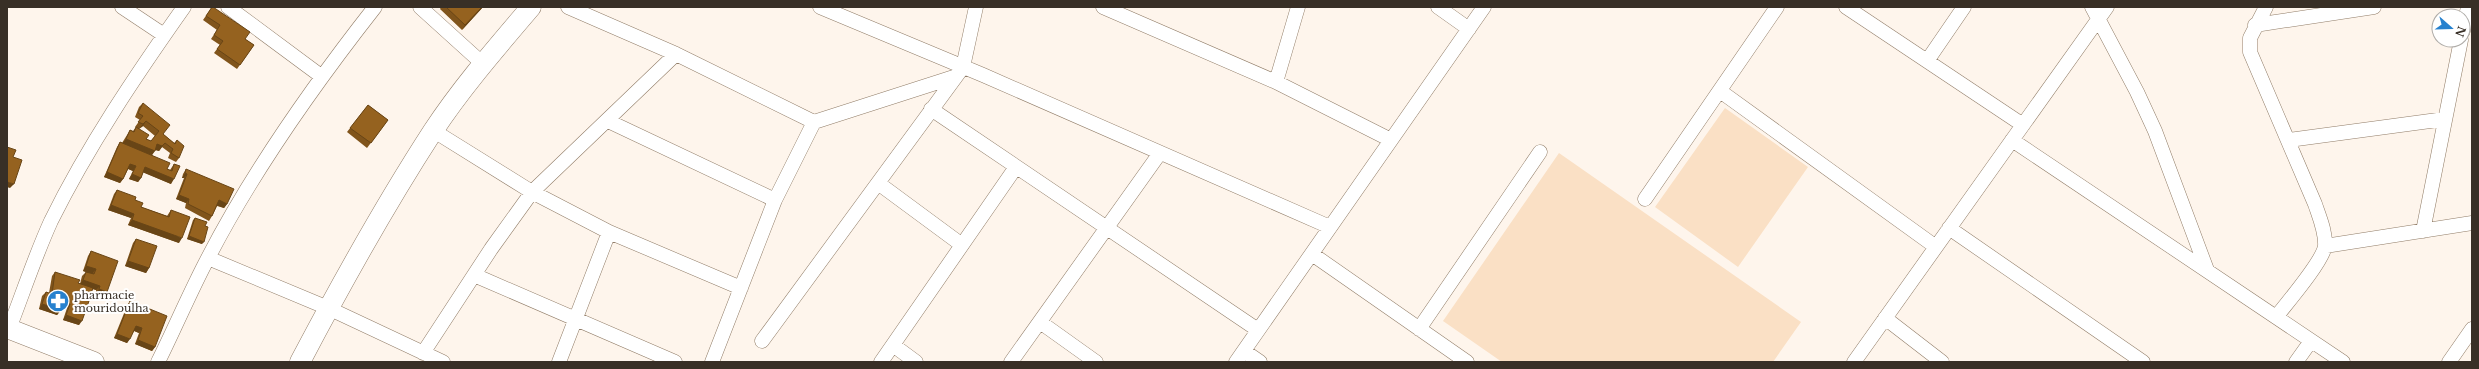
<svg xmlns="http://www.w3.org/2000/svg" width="2479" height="369" viewBox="0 0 2479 369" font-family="'Libre Baskerville',serif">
  <rect width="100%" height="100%" fill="#fef5ec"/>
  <!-- green -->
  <path fill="#fae0c5" d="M1725,108L1808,167L1738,267L1655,207Z
    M1559,153L1801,322L1773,362H1502L1443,321Z"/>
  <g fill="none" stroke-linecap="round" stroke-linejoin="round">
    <!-- street casing -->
    <g stroke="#917d68" stroke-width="15">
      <path id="street" d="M122,7L164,35
        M228,7L321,76
        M420,7L483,64
        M568,7L676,54L814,122L954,77
        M820,7L983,75L1330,227
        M1103,7L1276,82L1391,140
        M1438,7L1469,29
        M1846,7L2023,125
        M2092,7L2137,92L2155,131L2207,270
        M2266,7L2250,38V52L2315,204C2319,216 2326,232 2325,246C2323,261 2287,303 2276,317
        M2255,25L2374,7
        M2463,31L2468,7
        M1927,61L1964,7
        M1276,82L1298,7
        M1720,91L1936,247
        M931,109L1258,330
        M608,121L775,200
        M434,131L532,192L609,232L741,288
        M2012,140L2343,362
        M2289,140L2445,119
        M878,183L962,245
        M1645,199L1777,7
        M1949,228L2143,362
        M2423,231L2461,40
        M2325,246L2472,223
        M1312,254L1467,362
        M208,258L328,308L443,362
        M474,275L675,362
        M1885,318L1942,362
        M1040,322L1096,362
        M9,329C23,293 35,256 51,221C88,146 136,75 184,7
        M1419,329L1540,152
        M762,341L963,67L976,7
        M893,345L916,362
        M1244,351L1260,362
        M423,353L491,249L532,192L676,54
        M158,362C175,328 190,292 208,258C254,169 313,86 375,7
        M559,362L609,232
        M712,362L775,200L814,122
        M881,362L1016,167
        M1011,362L1160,153
        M1236,362L1484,7
        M1854,362L2107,7
        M2296,362L2311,341
        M2449,362L2472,329"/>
    </g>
    <!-- secondary casing -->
    <g stroke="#917d68" stroke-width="21">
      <path id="secondary" d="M7,328L94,362
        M300,362C341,284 385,205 433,131C462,87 497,47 531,7"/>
    </g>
    <!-- street -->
    <use href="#street" stroke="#fff" stroke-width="14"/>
    <!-- secondary -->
    <use href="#secondary" stroke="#fff" stroke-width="20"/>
  </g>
  <!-- wall -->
  <path fill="#80541b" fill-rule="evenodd" d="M212,7L245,39L254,45L237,69L214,53L220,45L211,39L217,30L203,20Z
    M441,7H483L462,30L440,9Z
    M143,103L163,134L174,143L177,140L179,158L176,162L168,158L170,153L162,147L159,151L155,150L152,155L167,169L170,170L174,164L171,184L143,172L141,178L138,182L129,179L133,171L128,169L123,179L120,183L104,177L117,147L120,142L122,143L127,135L130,130L133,131L136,127H135L140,120L135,117L139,107ZM143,126L155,136L151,141L146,139L139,129Z
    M368,105L388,120L367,148L347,132Z
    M186,169L227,204L224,208L217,206L212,216L209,221L185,208L186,203L176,199L184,178H182L183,174Z
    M117,190L135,200L141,207L167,216L171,210L179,243L128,225L131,218L108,210L114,194Z
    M195,218L205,226L202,244L187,239L193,220Z
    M136,239L149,268L146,273L125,266L133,243Z
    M91,251L104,296L96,293V290L92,289L90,296L87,300L79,325L63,320L67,308L62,306L61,310L57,315L39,309L42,296L46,292L49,293L52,276L55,272L80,284L82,276L86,272L92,274L83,271L88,256Z
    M130,301L155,347L152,351L135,344L139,333L134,331L127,343L114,338L127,306Z"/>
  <!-- shaded-wall -->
  <path fill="#684516" d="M482,7H483L462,30L465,25Z
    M146,121L143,126L139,129L143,124Z
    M126,139L155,151L152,155L122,144Z
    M165,143L159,151L153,149L157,144Z
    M130,164L136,166L133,171L126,168Z
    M145,167L174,179L171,184L142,172Z
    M107,172L123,179L120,183L104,177Z
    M185,173L187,174L184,178H182Z
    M132,174L141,178L138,182L129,179Z
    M7,182L14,184L10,188L7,187Z
    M179,195L189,199L186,203L176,199Z
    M219,200L227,204L224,208L216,205Z
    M111,205L134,214L131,218L108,210Z
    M132,220L182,238L179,243L128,225Z
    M189,236L204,242L202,244L187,239Z
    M128,261L149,268L146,273L125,266Z
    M86,266L96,269L92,274L83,271Z
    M83,280L100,286L96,290L80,284Z
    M99,289L107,292L104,296L96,293Z
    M81,293L90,296L87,301L77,297Z
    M63,301L70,304L67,308L60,306Z
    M42,304L61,310L57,315L39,309Z
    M66,315L82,321L79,325L63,320Z
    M136,326L142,328L139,333L132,330Z
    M117,334L130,339L127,343L114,338Z
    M138,340L155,347L152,351L135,344Z"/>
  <!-- building -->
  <path fill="#95621f" stroke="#684516" d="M212,7H213L250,32L245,39L254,45L240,65L217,49L223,41L214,35L220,25L206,16Z
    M446,7H482L465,25Z
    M143,103L170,125L163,134L175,144L177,140L184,146L179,158L171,153L173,149L165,143L162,146L157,144L155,151L126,139L130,130L134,132L136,127L149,135L146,139L151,141L159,131L146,121L143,124L138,122L143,116L138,113Z
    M368,105L388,120L371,143L350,128Z
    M120,142L170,163L167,169L172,171L174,164L180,166L174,179L145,167L141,178L132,174L136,166L130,164L123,179L107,172Z
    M7,147L16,150L13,157L22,160L14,184L7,182Z
    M186,169L234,189L227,204L219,200L212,216L188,204L189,199L179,195L187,174L185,173Z
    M117,190L136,197L135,200L143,203L141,207L169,217L171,210L190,217L182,238L132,220L134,214L111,205Z
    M195,218L207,222L205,226L208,227L204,242L189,236Z
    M136,239L157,246L149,268L128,261Z
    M91,251L118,261L107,292L99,289L100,286L83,280L86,272L94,274L96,269L86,266Z
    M55,272L80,280L78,283L93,288L90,296L81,293L79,298L89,301L82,321L66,315L70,304L63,301L61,310L42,304L46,292L52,294Z
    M130,301L167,316L155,347L138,340L142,328L136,326L130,339L117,334Z"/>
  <!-- icons -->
  <defs>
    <g id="pharmacy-disc" transform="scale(1.15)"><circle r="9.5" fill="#2781ce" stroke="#fff"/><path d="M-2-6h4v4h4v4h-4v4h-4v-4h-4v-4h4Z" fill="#fff"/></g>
  </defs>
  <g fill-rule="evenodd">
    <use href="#pharmacy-disc" x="58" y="301"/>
  </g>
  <g text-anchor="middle" stroke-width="4" stroke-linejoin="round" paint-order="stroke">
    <!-- poi labels -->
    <g font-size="11" fill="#382f26" stroke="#fff" text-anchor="start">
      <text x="74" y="299">pharmacie<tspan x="74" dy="13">mouridoulha</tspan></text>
    </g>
  </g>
  <!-- border -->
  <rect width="2479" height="369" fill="none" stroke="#382f26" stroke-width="16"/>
  <!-- north arrow -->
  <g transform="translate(2451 28) rotate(110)"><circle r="19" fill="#ffffff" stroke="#afaca8"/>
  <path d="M0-3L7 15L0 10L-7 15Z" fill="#2781ce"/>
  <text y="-6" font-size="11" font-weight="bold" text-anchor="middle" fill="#382f26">N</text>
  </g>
</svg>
